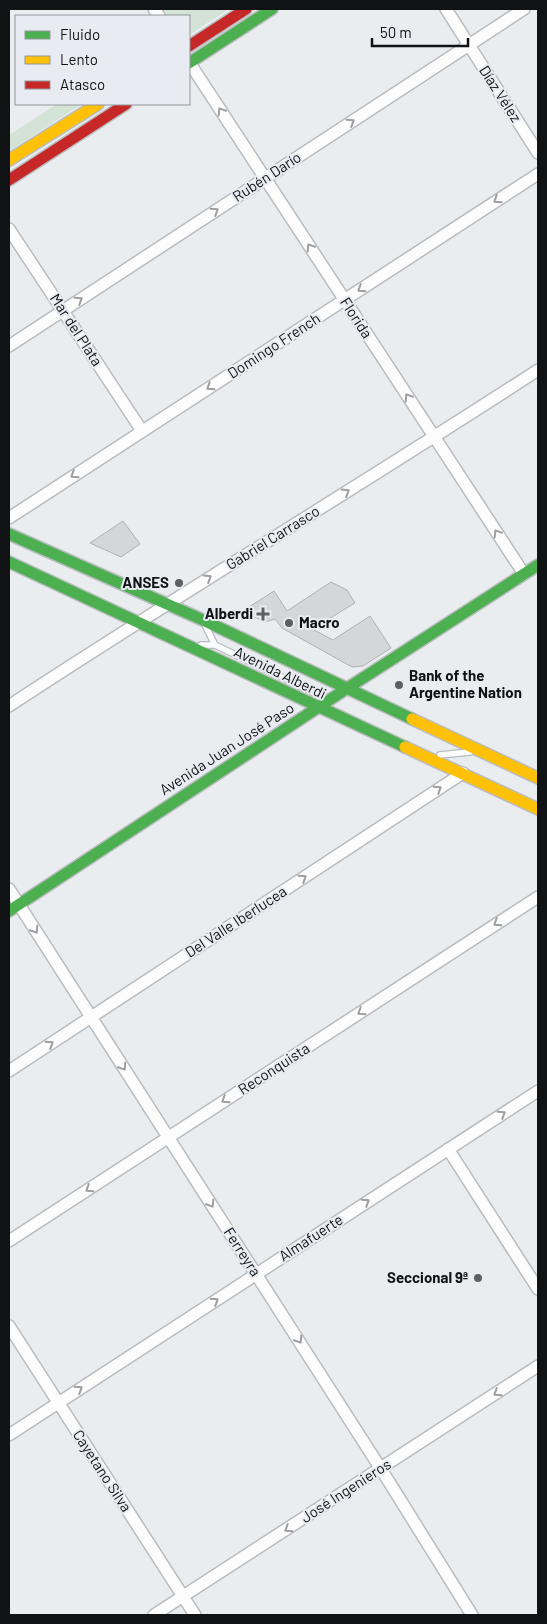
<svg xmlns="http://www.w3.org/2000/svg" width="547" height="1624" viewBox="0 0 547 1624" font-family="Barlow,sans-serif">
  <rect width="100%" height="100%" fill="#eaedf0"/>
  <!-- green -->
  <path fill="#d3e3d6" d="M161,9H229L189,35V16H166Z
    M57,104H82L9,151V135Z"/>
  <!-- building -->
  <path fill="#d4d6d9" stroke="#afb1b4" d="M123,521L140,544L121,557L90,543Z
    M331,582L347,590L355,603L312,629L333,640L370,616L391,648L363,666L352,667L282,628L275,619L265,622L251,615L249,607L274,591L287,611Z"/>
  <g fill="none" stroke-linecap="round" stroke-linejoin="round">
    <!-- lane casing -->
    <g stroke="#b9bcbe" stroke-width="8">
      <path id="lane" d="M206,627L215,645
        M201,645H215L307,689L327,701
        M440,755L470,752"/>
    </g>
    <!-- street casing -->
    <g stroke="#b9bcbe" stroke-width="14">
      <path id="street" d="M154,9L159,16
        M446,9L538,153
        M189,62L524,574
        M9,229L142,431
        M9,346L524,9
        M9,518L538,174
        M9,706C184,591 363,484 538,370
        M9,889L381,1469L472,1615
        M9,1071L463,773
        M448,1149L538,1289
        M9,1241L538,897
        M9,1326L195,1615
        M9,1435L538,1091
        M154,1615L538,1366"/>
    </g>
    <!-- fast casing -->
    <g stroke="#b9bcbe" stroke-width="14">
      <path id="fast" d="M189,63L272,9
        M9,534L203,620L412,719
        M9,562L405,747
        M9,911L346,689L538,565"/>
    </g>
    <!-- slow casing -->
    <g stroke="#b9bcbe" stroke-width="14">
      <path id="slow" d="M9,160L98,104
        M412,719L538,778
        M405,747L538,809"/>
    </g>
    <!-- jam casing -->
    <g stroke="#b9bcbe" stroke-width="14">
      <path id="jam" d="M189,46L246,9
        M9,180L126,104"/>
    </g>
    <!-- lane -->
    <use href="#lane" stroke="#fcfcfd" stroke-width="5.5"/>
    <!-- street -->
    <use href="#street" stroke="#fcfcfd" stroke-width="11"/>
    <!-- fast -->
    <use href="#fast" stroke="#4caf50" stroke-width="11"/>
    <!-- slow -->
    <use href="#slow" stroke="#ffc107" stroke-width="11"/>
    <!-- jam -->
    <use href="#jam" stroke="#c62828" stroke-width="11"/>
  </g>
  <!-- one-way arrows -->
  <defs><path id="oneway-chevron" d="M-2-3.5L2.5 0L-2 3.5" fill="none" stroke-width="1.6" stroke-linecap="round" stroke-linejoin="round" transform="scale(1.25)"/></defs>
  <g stroke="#9e9ea0">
    <use href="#oneway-chevron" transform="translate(221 111) rotate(-123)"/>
    <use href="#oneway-chevron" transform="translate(351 122) rotate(-33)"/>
    <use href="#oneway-chevron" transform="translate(497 200) rotate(147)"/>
    <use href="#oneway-chevron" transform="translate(215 211) rotate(-33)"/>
    <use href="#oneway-chevron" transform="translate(310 247) rotate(-123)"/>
    <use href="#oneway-chevron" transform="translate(361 289) rotate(147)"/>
    <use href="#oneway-chevron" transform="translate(79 300) rotate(-33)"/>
    <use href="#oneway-chevron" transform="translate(210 387) rotate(147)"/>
    <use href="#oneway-chevron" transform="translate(408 397) rotate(-123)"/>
    <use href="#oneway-chevron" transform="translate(74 475) rotate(147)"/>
    <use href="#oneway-chevron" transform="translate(346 492) rotate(-32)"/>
    <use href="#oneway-chevron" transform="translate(497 533) rotate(-123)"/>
    <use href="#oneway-chevron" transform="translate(208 578) rotate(-32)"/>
    <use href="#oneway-chevron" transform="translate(438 789) rotate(-33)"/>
    <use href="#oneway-chevron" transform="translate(303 878) rotate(-33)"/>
    <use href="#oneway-chevron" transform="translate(497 923) rotate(147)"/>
    <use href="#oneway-chevron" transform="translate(35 930) rotate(57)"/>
    <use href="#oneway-chevron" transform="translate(361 1012) rotate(147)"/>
    <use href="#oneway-chevron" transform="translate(50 1044) rotate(-33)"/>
    <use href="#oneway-chevron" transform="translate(123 1067) rotate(57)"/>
    <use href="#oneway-chevron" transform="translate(225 1100) rotate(147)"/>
    <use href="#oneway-chevron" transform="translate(502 1114) rotate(-33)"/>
    <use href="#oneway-chevron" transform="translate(89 1189) rotate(147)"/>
    <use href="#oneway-chevron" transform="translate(366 1202) rotate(-33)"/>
    <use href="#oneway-chevron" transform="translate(211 1204) rotate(57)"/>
    <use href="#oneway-chevron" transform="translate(215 1301) rotate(-33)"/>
    <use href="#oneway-chevron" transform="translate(299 1340) rotate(57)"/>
    <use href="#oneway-chevron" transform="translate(79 1389) rotate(-33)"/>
    <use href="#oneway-chevron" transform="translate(497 1393) rotate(147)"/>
    <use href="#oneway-chevron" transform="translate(288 1529) rotate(147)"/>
  </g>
  <!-- markers -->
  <g fill="#5d5f61" stroke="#e8ecf2" stroke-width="2">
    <circle cx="179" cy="583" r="5"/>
    <path d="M260.5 606.5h5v5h5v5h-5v5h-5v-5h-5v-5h5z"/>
    <circle cx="289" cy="623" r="5"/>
    <circle cx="399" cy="685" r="5"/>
    <circle cx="478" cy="1278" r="5"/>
  </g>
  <g text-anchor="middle" stroke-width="4" stroke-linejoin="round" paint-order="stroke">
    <!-- street labels -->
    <g font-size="15" fill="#111214" stroke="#e8ecf2">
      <text transform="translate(500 94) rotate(57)" y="5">Díaz Vélez</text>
      <text transform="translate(267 177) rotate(-33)" y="5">Rubén Darío</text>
      <text transform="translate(356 318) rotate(57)" y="5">Florida</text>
      <text transform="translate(76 330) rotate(57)" y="5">Mar del Plata</text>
      <text transform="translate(274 346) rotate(-33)" y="5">Domingo French</text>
      <text transform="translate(273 538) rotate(-32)" y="5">Gabriel Carrasco</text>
      <text transform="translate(280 673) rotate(26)" y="5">Avenida Alberdi</text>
      <text transform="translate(227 749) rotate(-33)" y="5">Avenida Juan José Paso</text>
      <text transform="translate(236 922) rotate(-33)" y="5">Del Valle Iberlucea</text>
      <text transform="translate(274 1069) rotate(-33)" y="5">Reconquista</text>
      <text transform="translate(311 1238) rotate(-33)" y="5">Almafuerte</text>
      <text transform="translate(242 1252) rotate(57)" y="5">Ferreyra</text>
      <text transform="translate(102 1471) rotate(57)" y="5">Cayetano Silva</text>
      <text transform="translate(346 1491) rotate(-33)" y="5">José Ingenieros</text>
    </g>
    <!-- poi labels -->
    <g font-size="15" font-weight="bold" fill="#111214" stroke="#e8ecf2" text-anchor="end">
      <text x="169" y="588">ANSES</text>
      <text x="253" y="619">Alberdi</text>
      <text x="299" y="628" text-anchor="start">Macro</text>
      <text x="409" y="681" text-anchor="start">Bank of the<tspan x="409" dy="17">Argentine Nation</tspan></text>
      <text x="468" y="1283">Seccional 9ª</text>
    </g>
  </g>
  <!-- border -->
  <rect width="547" height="1624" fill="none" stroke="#111214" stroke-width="20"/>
  <!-- legend -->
  <rect x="15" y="15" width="175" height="90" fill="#e8ecf2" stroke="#929599"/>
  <rect x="25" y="31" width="25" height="8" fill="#4caf50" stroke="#929599"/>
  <text x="60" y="40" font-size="15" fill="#111214">Fluido</text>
  <rect x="25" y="56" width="25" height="8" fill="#ffc107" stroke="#929599"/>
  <text x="60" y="65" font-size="15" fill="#111214">Lento</text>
  <rect x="25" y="81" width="25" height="8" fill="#c62828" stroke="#929599"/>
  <text x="60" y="90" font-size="15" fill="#111214">Atasco</text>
  <!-- scale -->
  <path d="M372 38v8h96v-8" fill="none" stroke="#111214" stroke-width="2.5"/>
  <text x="380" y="38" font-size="15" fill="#111214" stroke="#e8ecf2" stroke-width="4" paint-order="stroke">50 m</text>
</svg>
